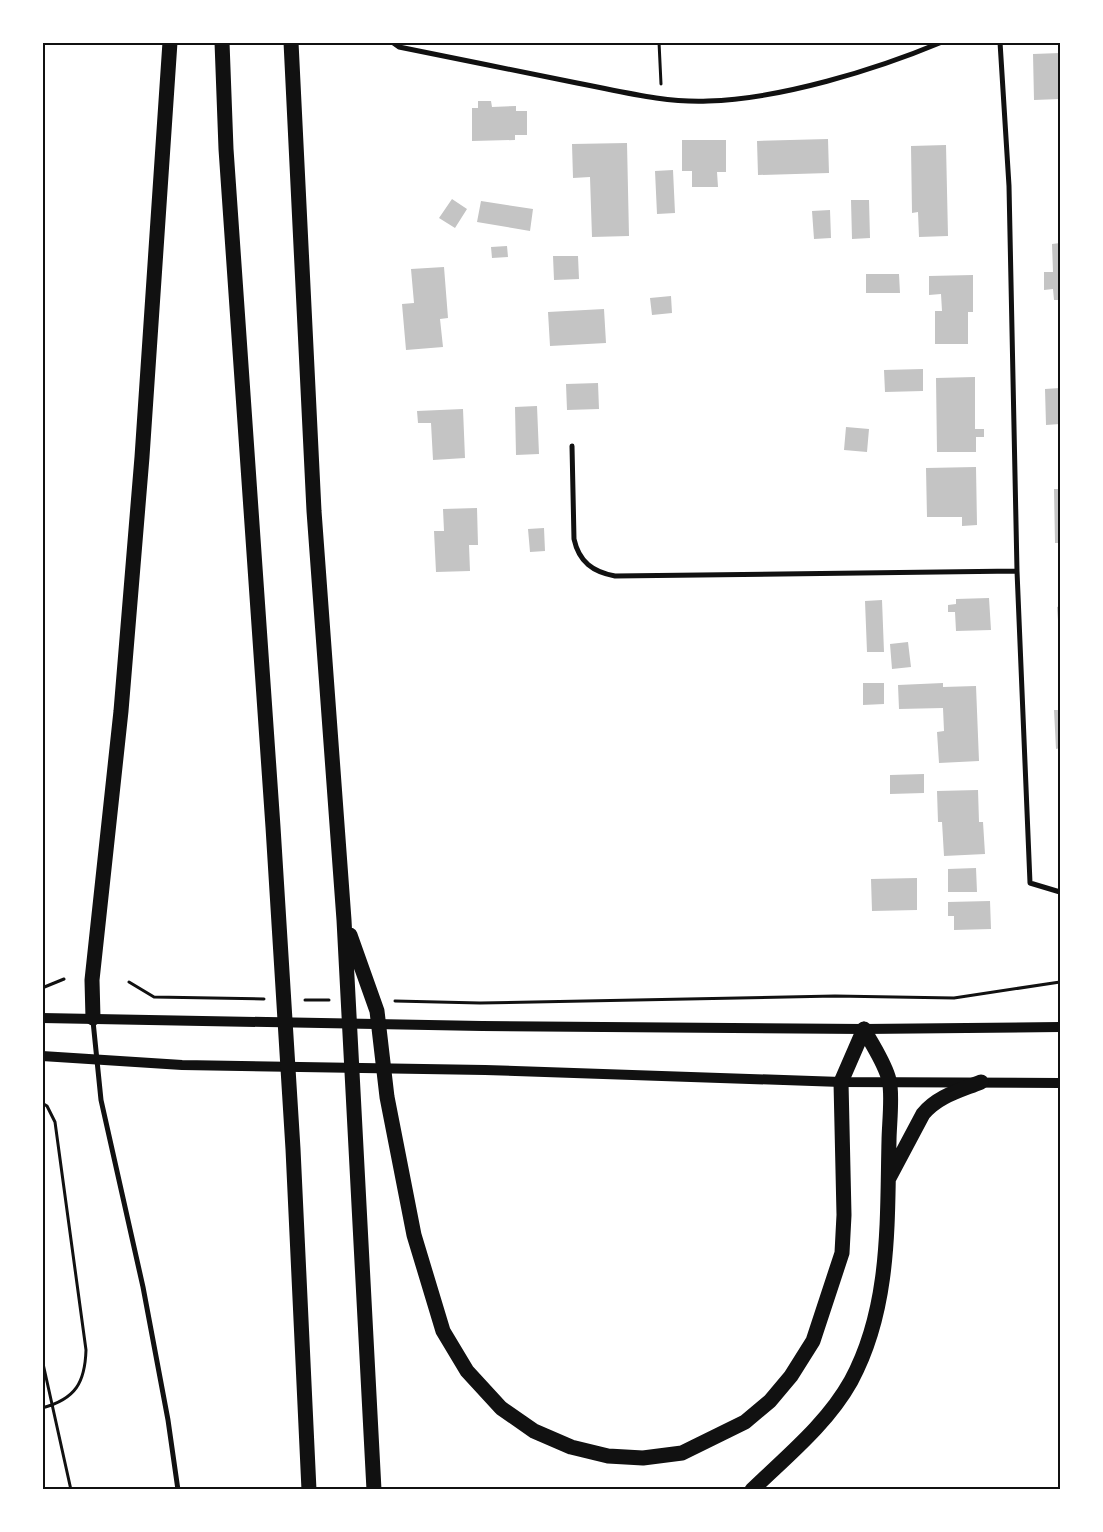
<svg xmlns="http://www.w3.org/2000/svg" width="1103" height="1532" viewBox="0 0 1103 1532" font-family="'Roboto Condensed',sans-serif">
  <rect width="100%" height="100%" fill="#fff"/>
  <!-- building -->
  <path fill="#c4c4c4" d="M1060,53V99L1034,100L1033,54Z
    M478,101H491L492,107L516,106V111H527V135H515V140L472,141V108H478Z
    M828,139L829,173L758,175L757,141Z
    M682,140H726V172H717L718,187H692V171H682Z
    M627,143L629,236L592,237L590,177L573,178L572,144Z
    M946,145L948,236L919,237L918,212L912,213L911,146Z
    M673,170L675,213L657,214L655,171Z
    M452,199L467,209L455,228L439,218Z
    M851,200H869L870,238L852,239Z
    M481,201L533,209L530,231L477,222Z
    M830,210L831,238L814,239L812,211Z
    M1060,243V300H1054L1053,289L1044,290V272H1053L1052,244Z
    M507,246L508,257L492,258L491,247Z
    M553,256H578L579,279L554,280Z
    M444,267L448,318L440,319L443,347L406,350L402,304L414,303L411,269Z
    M866,274H899L900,293H866Z
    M973,275V312H968V344H935V311H942L941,294L929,295V276Z
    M671,296L672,313L652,315L650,298Z
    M604,309L606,343L550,346L548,312Z
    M923,369V391L885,392L884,370Z
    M975,377V429H984V437H976V452H937L936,378Z
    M598,383L599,409L567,410L566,384Z
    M1060,388V424L1046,425L1045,389Z
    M537,406L539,454L516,455L515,407Z
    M463,409L465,458L433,460L431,423H418L417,411Z
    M846,427L869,429L867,452L844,450Z
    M976,467L977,525L962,526V517H927L926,468Z
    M1054,489H1060V543H1055Z
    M477,508L478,545H469L470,571L436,572L434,531H444L443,509Z
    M544,528L545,551L530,552L528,529Z
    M989,598L991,630L956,631L955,612H948V605L956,604V599Z
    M882,600L884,652H867L865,601Z
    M1060,606V634H1059L1057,607Z
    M908,642L911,667L892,669L890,644Z
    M863,683H884V704L863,705Z
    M943,683V687L976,686L979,761L939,763L937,732L944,731L943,708L899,709L898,685Z
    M1054,710H1060V748L1056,749Z
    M924,774V793L890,794V775Z
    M978,790L979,822H983L985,854L944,856L942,822H938L937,791Z
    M976,868L977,892H948V869Z
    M917,878V910L872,911L871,879Z
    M990,901L991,929L954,930V916H948V902Z"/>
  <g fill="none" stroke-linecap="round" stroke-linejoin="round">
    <!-- path -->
    <path stroke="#111" stroke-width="3" d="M659,42L661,84
      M129,982L154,997L264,999
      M42,988L64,979
      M305,1000H329
      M395,1001L480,1003L835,996L954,998L1060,982
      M42,1103L47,1106L55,1122L86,1350C85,1382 76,1399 42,1408
      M42,1359L71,1490"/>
    <!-- minor -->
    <path stroke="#111" stroke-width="5" d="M392,42L399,47C458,59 518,71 577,83C620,91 664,103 708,101C780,99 875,70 942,42
      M1000,42L1009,186L1017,571L1030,883L1060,892
      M572,446L574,539C579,562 593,572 615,576L1017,571
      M93,1021L101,1100L143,1287L168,1420L178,1490"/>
    <!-- secondary -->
    <path stroke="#111" stroke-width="10" d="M42,1018L482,1026L864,1029L1060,1027
      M42,1056L182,1065L485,1070L841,1082L1060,1083"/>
    <!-- motorway -->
    <path stroke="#111" stroke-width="15" d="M222,42L226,149L273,827L293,1149L309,1490
      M291,42L314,511L344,920L374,1490
      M350,935L377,1011L387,1097L414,1235L443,1331L467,1371L501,1408L534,1431L571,1447L608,1456L643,1458L682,1453L745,1422L770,1401L791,1376L813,1341L842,1253L844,1215L841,1082L864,1029
      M93,1018L92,980L121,711L142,457L170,42
      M889,1178L923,1114C938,1096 959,1091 981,1082
      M752,1490C787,1456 827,1424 851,1381C891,1307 887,1222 889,1141C889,1126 893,1093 889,1080C885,1063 872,1045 864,1029"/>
  </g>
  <!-- border -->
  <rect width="1103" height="1532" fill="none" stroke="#ffffff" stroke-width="88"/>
  <rect x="44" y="44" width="1015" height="1444" fill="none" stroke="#111" stroke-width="2"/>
</svg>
